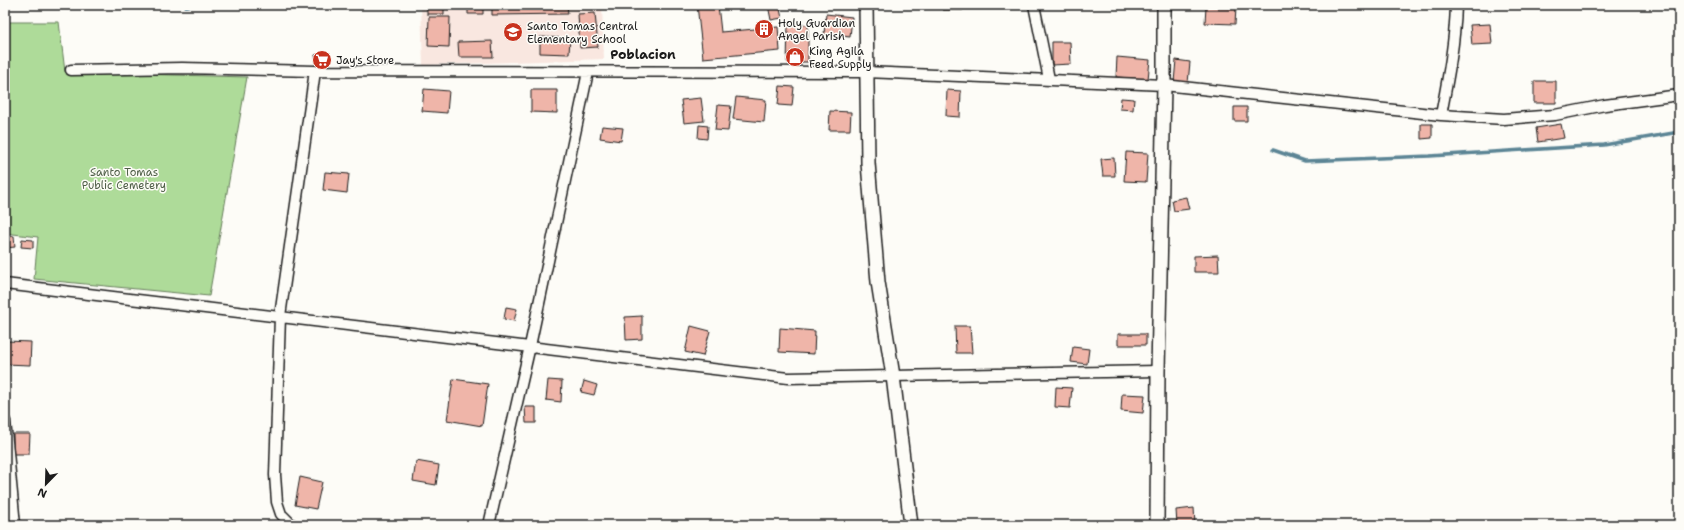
<svg xmlns="http://www.w3.org/2000/svg" width="1684" height="530" viewBox="0 0 1684 530" font-family="'Shantell Sans',sans-serif">
  <rect width="100%" height="100%" fill="#fdfcf7"/>
  <filter id="ink" filterUnits="userSpaceOnUse"><feTurbulence type="fractalNoise" baseFrequency=".025" numOctaves="2"/><feDisplacementMap in="SourceGraphic" scale="8" xChannelSelector="R" yChannelSelector="G"/><feConvolveMatrix kernelMatrix="1 2 1 2 8 2 1 2 1" color-interpolation-filters="sRGB"/></filter>
  <g filter="url(#ink)">
    <!-- built -->
    <path fill="#f9e7e0" d="M421,5H602L604,59L423,65Z"/>
    <!-- green -->
    <path fill="#aedb99" stroke="#657c5a" d="M5,22H59L65,72L247,77L209,296L34,279L38,237L5,233Z"/>
    <g fill="none" stroke-linecap="round" stroke-linejoin="round">
      <!-- stream -->
      <path stroke="#5b8595" stroke-width="3.5" d="M186,6L195,5
        M1273,150L1305,161L1430,156L1604,145L1679,132"/>
    </g>
    <!-- building -->
    <path fill="#efb5a9" stroke="#1c1c1c" d="M427,5H444V14H427Z
      M468,5H483V14H468Z
      M492,5H567L568,14L492,15Z
      M579,5H595V8H579Z
      M697,5H718L721,32L778,27L780,51L703,58Z
      M768,5H779L782,18L771,20Z
      M943,5H963V10H943Z
      M1206,7L1236,8L1235,24L1205,23Z
      M595,13L598,47L580,48L578,14Z
      M826,14L852,17L850,37L824,34Z
      M429,17H450L449,47L428,46Z
      M788,24L808,25V62H787Z
      M1490,24L1492,44L1472,45L1470,25Z
      M540,37L570,38L569,54L540,53Z
      M492,41L493,57H459L458,42Z
      M1052,42H1070L1071,64L1052,65Z
      M315,55H327V63H316Z
      M1117,57L1150,60L1148,79L1116,77Z
      M1176,60L1190,62L1188,83L1174,82Z
      M1534,81H1556V103H1534Z
      M780,86L794,87L792,106L778,105Z
      M424,89L449,91L447,113L422,111Z
      M531,90H557V113L531,112Z
      M947,90L961,91L960,117L946,116Z
      M736,97L766,100L764,122L733,119Z
      M701,98L704,121L684,123L681,100Z
      M1121,98L1134,99L1133,110L1120,109Z
      M718,105L731,106L728,131L715,130Z
      M1234,107H1247V121H1234Z
      M830,111L851,112L850,130H829Z
      M1421,124H1432V138L1421,139Z
      M1561,124L1564,138L1538,142L1536,128Z
      M699,125L708,126L707,139L698,138Z
      M602,126L623,128L621,141L600,138Z
      M1126,152L1148,153L1146,182L1124,181Z
      M1114,158L1115,176H1103L1101,159Z
      M325,172L349,174L347,193L323,190Z
      M1186,197L1189,209L1174,211L1172,200Z
      M14,236L15,247L5,248V237Z
      M22,239L33,240V248L21,247Z
      M1218,255L1219,272H1194V256Z
      M506,307L517,309L514,321L504,319Z
      M642,316V339L626,340L625,317Z
      M691,326L710,331L703,356L685,352Z
      M955,326H970L972,353H956Z
      M780,328L815,331L814,354L779,352Z
      M1118,334H1146V345H1118Z
      M6,341L31,342L30,365L5,364Z
      M1073,347L1089,349L1087,364L1071,362Z
      M453,379L488,384L482,426L447,420Z
      M548,380L562,381L561,402L546,400Z
      M584,381L597,385L594,395L581,392Z
      M1056,387L1072,388L1070,408L1055,407Z
      M1122,394L1145,395L1143,413L1121,411Z
      M525,407H536V423H526Z
      M13,434H30L29,454H13Z
      M416,461L439,465L436,485L413,481Z
      M300,477L322,482L316,509L295,505Z
      M1194,508L1195,525H1177L1176,510Z"/>
    <g fill="none" stroke-linecap="round" stroke-linejoin="round">
      <!-- minor casing -->
      <g stroke="#1c1c1c" stroke-width="13">
        <path id="minor" d="M1034,5L1049,79
          M71,70L182,68L315,71L866,72L1164,85L1441,115C1448,78 1455,42 1456,5
          M1441,115L1504,119L1555,115L1605,105L1679,95
          M5,284L788,378L1158,371
          M5,421L15,525
          M292,525L281,514L277,502L275,475L280,316L315,71
          M489,525L530,346L588,72"/>
      </g>
      <!-- tertiary casing -->
      <g stroke="#1c1c1c" stroke-width="16">
        <path id="tertiary" d="M866,5L868,163L878,282L893,376L911,525
          M1157,525L1158,371L1164,85V5"/>
      </g>
      <!-- minor -->
      <use href="#minor" stroke="#fdfcf7" stroke-width="10"/>
      <!-- tertiary -->
      <use href="#tertiary" stroke="#fdfcf7" stroke-width="13"/>
    </g>
  </g>
  <!-- icons -->
  <defs>
    <g id="building-disc" transform="scale(1)"><circle r="9.5" fill="#c8321e" stroke="#fdfcf7"/><path d="M-4-6H4V6H1V3H-1V6H-4ZM-2.5-4.3h1.7v1.8h-1.7ZM.8-4.3h1.7v1.8H.8ZM-2.5-1h1.7V.8h-1.7ZM.8-1h1.7V.8H.8Z" fill="#fff"/></g>
    <g id="school-disc" transform="scale(1)"><circle r="9.5" fill="#c8321e" stroke="#fdfcf7"/><path d="M0-5L7-2L0 1L-7-2ZM-4 1L0 2.5L4 1V4Q0 6-4 4Z" fill="#fff"/></g>
    <g id="shop-disc" transform="scale(1)"><circle r="9.5" fill="#c8321e" stroke="#fdfcf7"/><path d="M-5-2.5h2.3a2.7 3.5 0 0 1 5.4 0H5L5.5 6h-11ZM-1.5-2.5h3a1.5 2.3 0 0 0-3 0Z" fill="#fff"/></g>
    <g id="supermarket-disc" transform="scale(1)"><circle r="9.5" fill="#c8321e" stroke="#fdfcf7"/><path d="M-6-5.5h2.5l.6 2H6L4.5 2H-2.5L-4.4-4H-6ZM-1.5 3.2a1.3 1.3 0 1 0 .1 0ZM3 3.2a1.3 1.3 0 1 0 .1 0Z" fill="#fff"/></g>
  </defs>
  <g fill-rule="evenodd">
    <use href="#building-disc" x="764" y="29"/>
    <use href="#school-disc" x="513" y="32"/>
    <use href="#shop-disc" x="795" y="57"/>
    <use href="#supermarket-disc" x="322" y="60"/>
  </g>
  <g text-anchor="middle" stroke-width="3" stroke-linejoin="round" paint-order="stroke">
    <!-- poi labels -->
    <g font-size="11" fill="#1c1c1c" stroke="#fdfcf7" text-anchor="start">
      <text x="778" y="27">Holy Guardian<tspan x="778" dy="13">Angel Parish</tspan></text>
      <text x="527" y="30">Santo Tomas Central<tspan x="527" dy="13">Elementary School</tspan></text>
      <text x="809" y="55">King Agila<tspan x="809" dy="13">Feed Supply</tspan></text>
      <text x="336" y="64">Jay's Store</text>
    </g>
    <!-- park labels -->
    <g font-size="11" fill="#4f5f48" stroke="#fdfcf7">
      <text x="124" y="176">Santo Tomas<tspan x="124" dy="13">Public Cemetery</tspan></text>
    </g>
    <!-- quarter labels -->
    <g font-size="13" font-weight="bold" fill="#1c1c1c" stroke="#fdfcf7">
      <text x="643" y="59">Poblacion</text>
    </g>
  </g>
  <!-- margin -->
  <rect width="1684" height="530" fill="none" stroke="#fdfcf7" stroke-width="20"/>
  <rect x="10" y="10" width="1664" height="510" fill="none" stroke="#1c1c1c" stroke-width="1.5" filter="url(#ink)"/>
  <!-- north arrow -->
  <g transform="translate(46 484) rotate(203)" stroke="#fdfcf7" stroke-width="3" paint-order="stroke">
  <path d="M0-3L7 15L0 10L-7 15Z" fill="#1c1c1c"/>
  <text y="-6" font-size="11" font-weight="bold" text-anchor="middle" fill="#1c1c1c">N</text>
  </g>
</svg>
